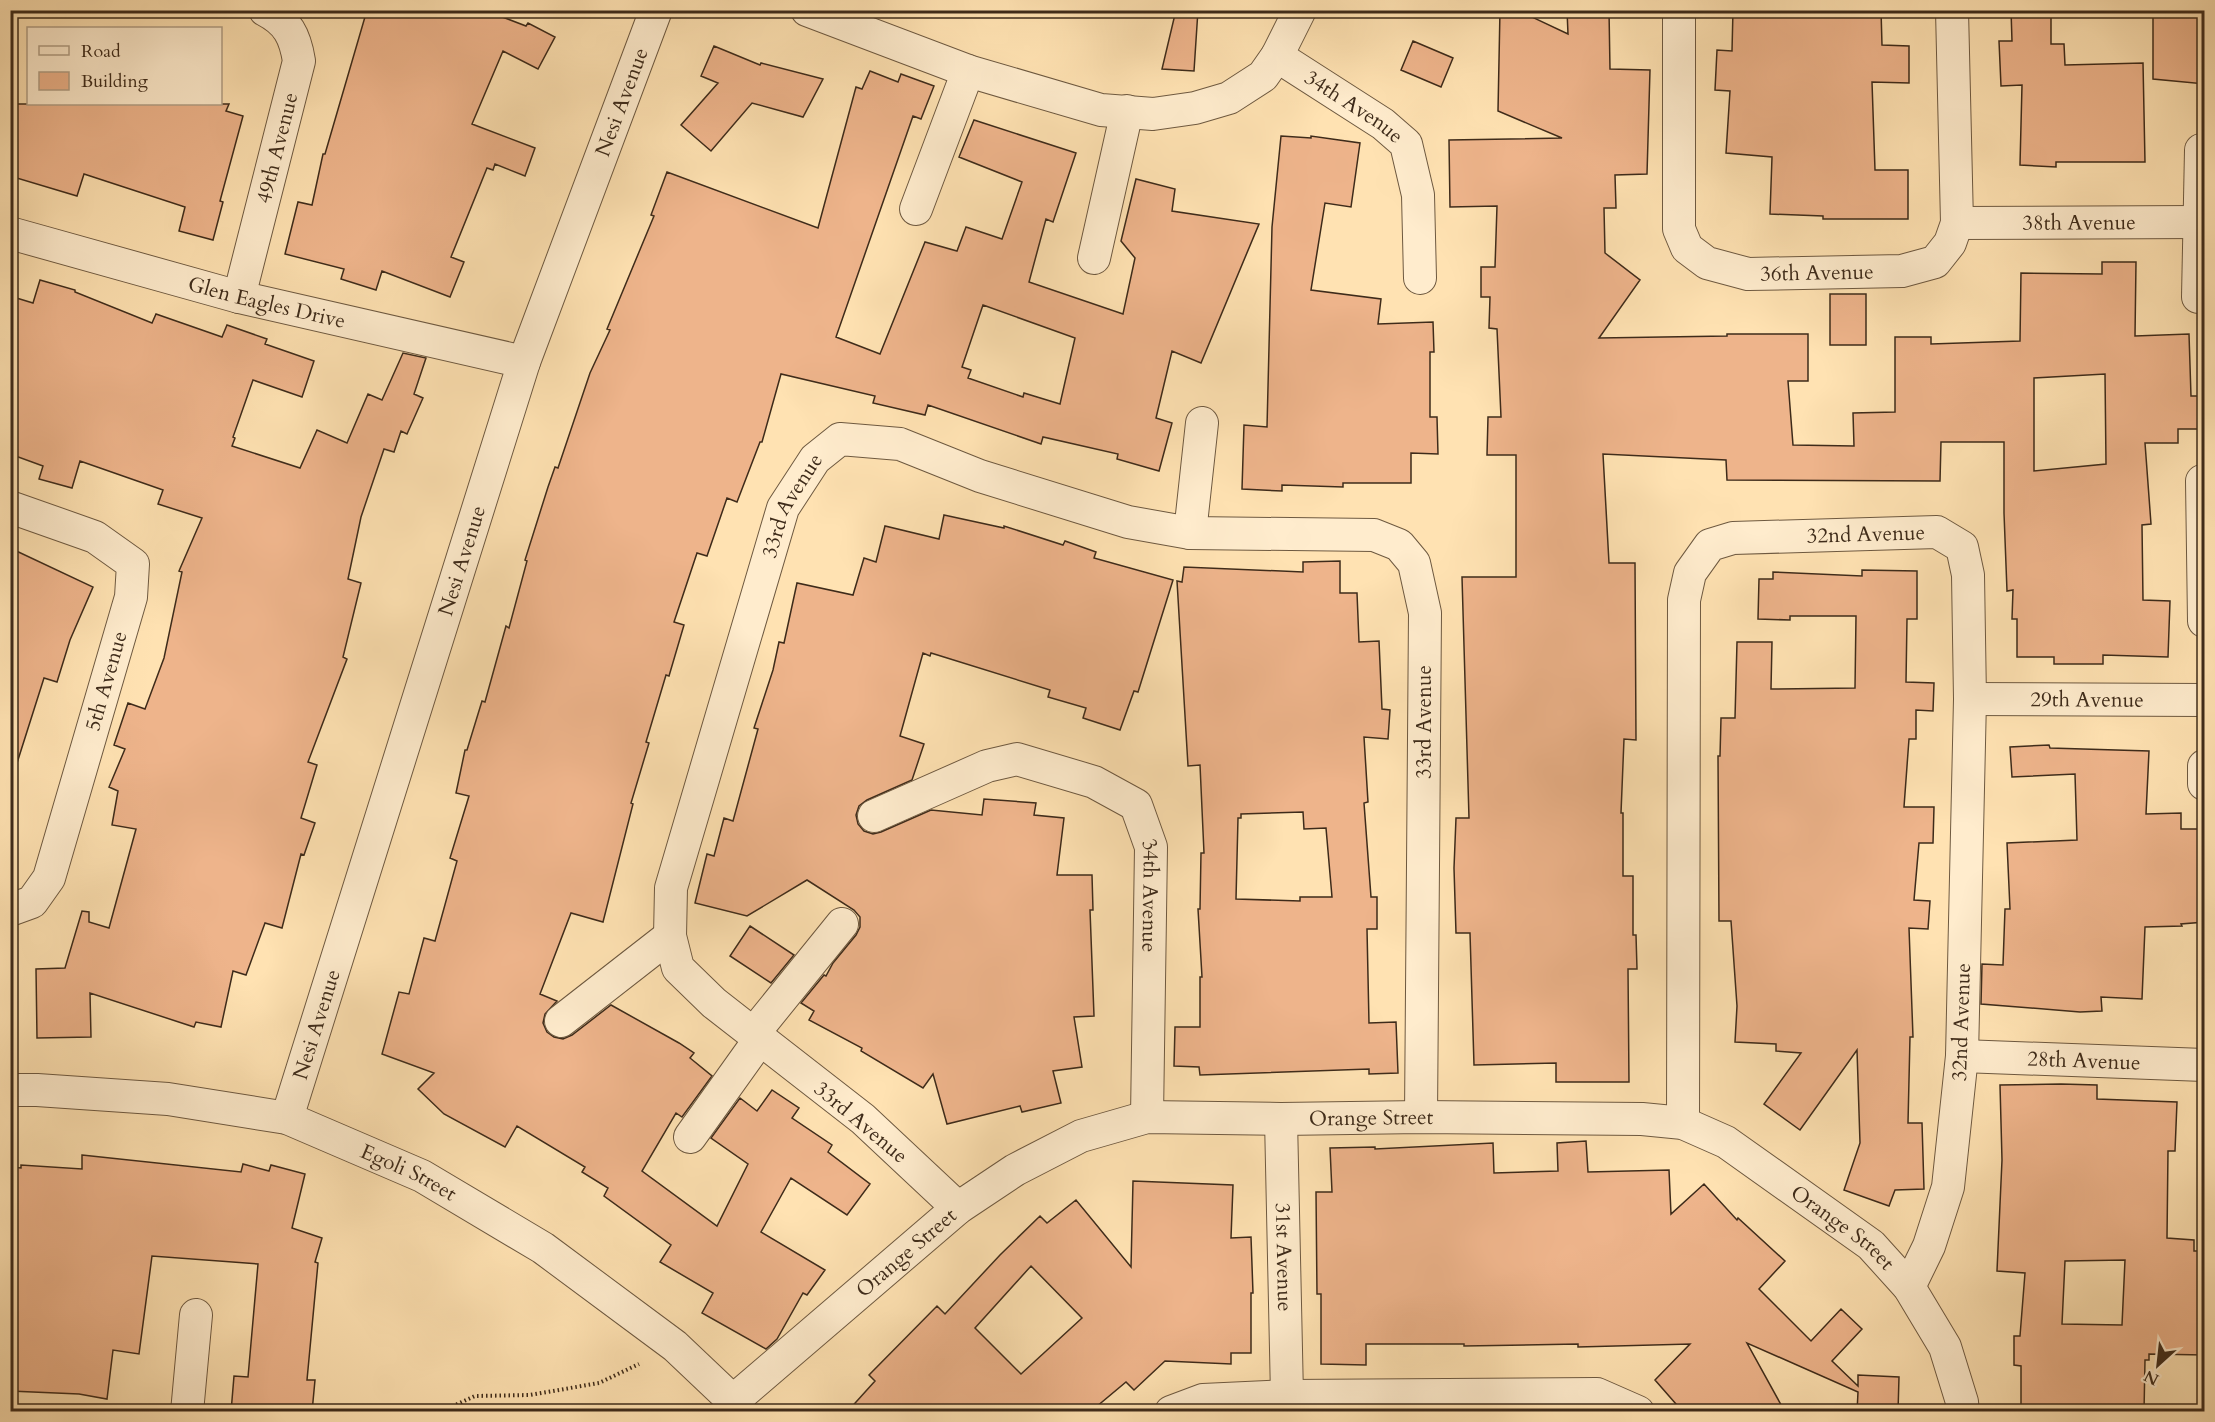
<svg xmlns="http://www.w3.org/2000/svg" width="2215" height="1422" viewBox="0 0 2215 1422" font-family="Cardo,serif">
  <rect width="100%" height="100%" fill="#ffe2b2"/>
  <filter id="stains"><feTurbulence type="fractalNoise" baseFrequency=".00333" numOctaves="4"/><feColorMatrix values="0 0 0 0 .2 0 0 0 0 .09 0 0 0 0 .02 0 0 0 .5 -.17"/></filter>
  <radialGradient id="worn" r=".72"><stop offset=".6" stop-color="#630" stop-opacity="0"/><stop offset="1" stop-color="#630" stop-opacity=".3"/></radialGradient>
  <!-- building -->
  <path fill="#eeb48b" stroke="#3e2b1a" stroke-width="1.5" fill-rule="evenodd" d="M367,10H484L526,26L528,23L555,37L538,69L503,51L472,124L535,148L525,176L495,164L493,170L487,168L451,257L464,262L450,297L382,271L376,290L341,279L344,269L285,254L298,202L312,205L323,154H325Z
    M1176,10H1198L1194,71L1162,69Z
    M1500,10H1517L1568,34L1567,10H1609L1610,69L1650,70L1647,174L1615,175L1616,208H1604L1605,253L1640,280L1599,338L1727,336V334H1808V381H1788L1793,445L1854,446L1853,413L1895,412V337H1931V344L2020,341L2021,273L2102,274V262H2136L2135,336L2189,334L2191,396H2205V429H2178V443H2145L2151,524L2142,525L2143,600L2170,601L2168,657L2103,655V664H2054V657H2017V619H2012L2013,590L2007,591L2004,513V442H1941L1940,481L1727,480L1726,460L1603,454L1609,563H1635L1636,740L1624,739L1621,813H1623V876H1633V935H1636L1637,969H1628L1629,1082H1556V1063L1474,1065L1470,933H1456L1454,868L1456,818H1469L1462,577H1516V455H1487L1488,417H1501L1497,329L1489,328L1490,297H1481V267H1495L1497,206L1450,207L1449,140L1562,138L1498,111ZM2105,374L2106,464L2034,471V378Z
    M1733,10H1881L1882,45L1909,46V83L1872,82L1875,170H1908V219H1823V216L1770,214L1772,157L1726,153L1730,91L1715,90L1717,50L1732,51Z
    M2011,10H2051V44H2064L2065,65L2143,63L2145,162H2056V167L2020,165L2022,85L2001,86L1999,41H2012Z
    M2153,10H2205V84L2153,79Z
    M1413,41L1453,58L1441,87L1401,70Z
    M714,46L760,65L761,63L823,79L803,117L752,103L711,151L681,125L718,83L701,76Z
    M870,71L898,82L901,74L934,86L921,119L913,116L836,337L880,354L925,242L957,251L966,227L1002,239L1022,182L959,157L974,120L1076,153L1053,222L1046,219L1029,282L1123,314L1135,258L1121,241L1136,179L1175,189L1172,211L1259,224L1201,363L1172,351L1156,418L1172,423L1159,471L1117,459L1118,454L1043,437L1041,444L928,405L925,415L873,403L875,396L781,374L762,442H760L737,502L727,498L707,556L697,553L674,622L684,625L669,676L666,675L646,742L649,743L631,803L633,804L603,922L571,913L540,994L557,1001L545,1014L543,1023L547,1032L554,1037L563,1039L572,1035L611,1005L679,1043L694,1053L690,1058L712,1076L682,1117L676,1113L642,1171L717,1226L748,1164L711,1138L740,1098L757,1111L772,1090L799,1108L792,1118L832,1145L828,1152L870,1184L847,1215L791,1178L761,1232L825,1270L807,1295L803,1293L777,1339L766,1349L702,1313L713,1293L660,1262L671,1245L604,1196L608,1188L582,1172L585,1167L517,1126L505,1147L444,1114L418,1089L434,1073L382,1054L399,992L409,994L424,938L435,941L457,861L450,858L469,796L456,793L465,750H467L482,701L485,702L506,626L509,628L527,561L525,560L548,487L555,467L558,468L590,373L610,330L607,329L654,216L651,215L667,172L818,228L856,87L862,89ZM983,305L1075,338L1060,404L1024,393L1023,397L968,378L971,370L962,367Z
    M10,104H229L226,111L243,116L220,201L223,202L213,240L179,231L185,207L84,174L77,196L10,176Z
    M1281,136L1311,138V136L1360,143L1351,207L1325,203L1311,290L1381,299L1378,324L1433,322L1434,352H1430V417H1437L1438,454L1411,453V483H1343V487L1282,485V491L1242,489L1244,425L1267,427L1272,227Z
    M40,280L75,290V292L152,323L156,314L222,337L227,325L267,339L265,344L314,361L302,397L253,380L233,437L235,438L232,446L300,468L317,430L347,443L368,394L382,400L403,353L426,358L414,394L423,398L407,434L401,431L394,452L384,449L361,517L348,579L361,583L343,657L347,659L308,762L317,765L301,818L315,823L304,855L301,854L282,928L265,923L246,975L233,971L221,1027L196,1022L194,1027L90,993L91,1037L37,1038L36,969L65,968L82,911L89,912V922L109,928L136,829L112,825L118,791L109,787L125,749L114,745L128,703L145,709L164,658L182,572L179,571L202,518L158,504L163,490L80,461L72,488L39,479L43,466L10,454V296L33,303Z
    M1830,294H1866V345H1830Z
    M944,515L1004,528V526L1063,545L1065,541L1096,552L1094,558L1173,580L1138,692L1134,691L1120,730L1083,718L1086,708L1048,697L1050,690L931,653L930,656L923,653L900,736L924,744L912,780L867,800L859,806L856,815L858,824L864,831L873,834L881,832L931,810L982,815L984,799L1036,803L1034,815L1064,818L1057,875H1092L1093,910H1090L1094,1016L1074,1017L1082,1067L1053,1071L1061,1103L1022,1112L1020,1106L947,1124L933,1074L923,1088L861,1051L862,1048L809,1020L814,1011L801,1003L824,975L826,976L833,963L856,935L860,927V917L854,910L807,880L747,916L695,903L707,854L714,856L724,818L733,821L758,729L754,728L773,670L779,642L784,643L797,583L853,595L864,558L876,562L885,526L939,539Z
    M10,548L93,587L70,640L57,682L44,678L17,763L10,761Z
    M1340,561V593H1357L1359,642L1379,641L1382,709L1390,710L1388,739L1364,737L1368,802L1364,803L1371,897H1377V929H1367L1369,1023L1396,1022L1398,1073L1369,1074V1069L1200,1075L1199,1067L1174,1066L1175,1027H1200V977H1202L1198,909H1200L1201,853H1204L1200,765L1188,766L1177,581L1182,582L1184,567L1303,572V562ZM1303,812L1304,829L1326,828L1332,897H1300V901L1236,899L1238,818H1241V814Z
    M1862,570L1917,571V619H1907L1906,682L1934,683L1933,711L1916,710V739H1909L1904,807H1934L1933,843H1919L1914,900L1930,901L1928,929L1909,928L1913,1037H1910L1908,1123H1922L1924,1189L1895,1190L1889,1206L1844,1190L1860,1143L1857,1050L1800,1130L1764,1104L1801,1053L1776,1051V1044L1735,1042L1737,1006L1731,921H1719L1718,756H1720L1721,718H1735L1737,642H1772L1771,689L1855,688L1856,616H1790V620L1758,619L1759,579H1773V572L1862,576Z
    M2049,745L2050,748L2149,751L2146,814L2181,813V829H2205V922L2181,924L2182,926L2145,927L2142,999L2101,997L2102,1011L2080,1012L1981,1004L1982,964L2003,965L2005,909H2010L2007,843L2077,840L2075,774L2012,777L2010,747Z
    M750,926L794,955L771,983L730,956Z
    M2061,1084L2097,1085V1099L2177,1102L2175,1151H2168L2167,1238L2194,1240V1251H2205V1355L2149,1354V1360H2145L2144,1412H2021V1366L2014,1365V1336H2020L2025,1273L1997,1271L2002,1160L2000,1085ZM2125,1260L2122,1325L2062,1324L2065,1261Z
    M1586,1141L1588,1172L1669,1170L1671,1214L1704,1184L1737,1220L1738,1218L1785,1261L1759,1289L1811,1341L1841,1309L1862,1329L1832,1361L1858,1386V1375L1899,1377L1898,1412H1857L1858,1392L1747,1343L1785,1412H1683L1655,1380L1690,1344L1578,1347V1344L1464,1346V1344H1366V1365L1321,1364V1294H1317L1316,1192H1332L1330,1148L1375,1147V1149L1493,1143L1494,1173L1558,1171L1557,1143Z
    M82,1155L241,1172L243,1164L269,1171L271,1165L305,1174L292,1228L322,1238L315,1262L318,1263L307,1380H315L312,1412H231L234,1376L248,1377L258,1264L152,1256L139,1354L113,1350L107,1399L79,1394L10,1391V1167L21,1168V1165L82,1169Z
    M1133,1181L1233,1185L1231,1238L1251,1237L1253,1293H1251V1353H1231V1364L1165,1361L1134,1390L1126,1382L1090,1412H847L875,1381L869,1375L937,1306L945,1314L1000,1255L1040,1216L1047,1223L1076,1200L1131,1267ZM1031,1266L1082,1318L1021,1374L975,1328Z"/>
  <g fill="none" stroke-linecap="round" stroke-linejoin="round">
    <!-- minor casing -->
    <g stroke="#6e5940" stroke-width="34">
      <g id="minor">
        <path d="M807,10L968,71L1101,110L1153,114L1195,108L1229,98L1263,76L1277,56L1300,10"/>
        <path id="s1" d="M1679,10V229L1687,248L1707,263L1748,274L1902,271L1935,262L1950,243L1957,223L1952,10"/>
        <path id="s2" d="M1277,56L1383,124L1406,144L1418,195L1420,278"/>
        <path d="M916,209L968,71"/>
        <path id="s3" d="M1957,223L2199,222"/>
        <path id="s4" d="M10,233L239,297L524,362"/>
        <path d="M1094,258L1127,111"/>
        <path id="s5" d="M239,297L299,61C295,36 288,22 265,10"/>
        <path d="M2198,297L2201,150"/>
        <path d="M2202,481L2204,621"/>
        <path d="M10,507L95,537L133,564L131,597L49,878L32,902L10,910"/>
        <path d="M1190,533L1202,423"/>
        <path id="s6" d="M1970,699L2204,700"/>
        <path d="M2204,784V766"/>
        <path id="s7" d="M874,816L987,766L1017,759L1094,782L1136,805L1151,847L1147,1117"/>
        <path d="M561,1021L670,936"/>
        <path d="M753,1034L842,924"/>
        <path id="s8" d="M1962,1056L2204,1065"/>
        <path id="s9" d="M10,1090H37L168,1099L287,1118L422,1176L543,1248L675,1346L733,1401L741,1412"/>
        <path id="s10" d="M287,1118L524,362L656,10"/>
        <path id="s11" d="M1281,1119L1287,1396"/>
        <path id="s12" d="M1683,1123L1684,600L1690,573L1710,545L1733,538L1937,532L1962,547L1968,575L1970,699L1962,1056L1948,1187L1929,1246L1909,1287"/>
        <path d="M690,1137L760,1039"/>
        <path id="s13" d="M958,1208L863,1119L714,1003L678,968L670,936L671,888L783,508L815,459L840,439L900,444L980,476L1128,522L1190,533L1374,535L1399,545L1414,563L1425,613L1421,1117"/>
        <path id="s14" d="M733,1401L958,1208L1015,1170L1081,1136L1147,1117L1281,1119L1421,1117L1642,1119L1683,1123L1726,1142L1871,1245L1909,1287L1945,1347L1962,1402L1963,1412"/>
        <path d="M187,1412L196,1315"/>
        <path d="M1171,1412L1203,1400L1287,1396L1597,1394L1638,1412"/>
      </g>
    </g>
    <!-- path -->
    <path stroke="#3e2b1a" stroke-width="4" stroke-dasharray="1.5 3" stroke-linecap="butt" d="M440,1412L475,1396L530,1395L599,1383L639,1364"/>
    <!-- minor -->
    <use href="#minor" stroke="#ffeccd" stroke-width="32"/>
  </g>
  <g text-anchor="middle" stroke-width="6" stroke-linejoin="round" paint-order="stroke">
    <!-- street labels -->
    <g font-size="21" fill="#3e2b1a" stroke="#ffeccd">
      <text dy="7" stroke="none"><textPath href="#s10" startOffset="1070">Nesi Avenue</textPath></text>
      <text dy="7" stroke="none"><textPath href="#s2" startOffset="92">34th Avenue</textPath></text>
      <text dy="7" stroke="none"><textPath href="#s5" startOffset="154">49th Avenue</textPath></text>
      <text dy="7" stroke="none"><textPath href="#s3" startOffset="122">38th Avenue</textPath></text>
      <text dy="7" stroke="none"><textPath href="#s1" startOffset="376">36th Avenue</textPath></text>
      <text dy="7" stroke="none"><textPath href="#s4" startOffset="266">Glen Eagles Drive</textPath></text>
      <text dy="7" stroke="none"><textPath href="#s13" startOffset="852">33rd Avenue</textPath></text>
      <text dy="7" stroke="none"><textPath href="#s12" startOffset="742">32nd Avenue</textPath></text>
      <text dy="7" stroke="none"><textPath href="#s10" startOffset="584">Nesi Avenue</textPath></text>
      <text transform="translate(106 681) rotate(-74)" y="7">5th Avenue</text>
      <text dy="7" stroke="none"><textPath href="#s6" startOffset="117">29th Avenue</textPath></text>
      <text transform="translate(1424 722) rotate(-90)" y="7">33rd Avenue</text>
      <text dy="7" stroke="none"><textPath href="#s7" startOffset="376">34th Avenue</textPath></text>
      <text transform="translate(1961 1022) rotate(-88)" y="7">32nd Avenue</text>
      <text dy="7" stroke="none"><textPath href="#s10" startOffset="98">Nesi Avenue</textPath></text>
      <text dy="7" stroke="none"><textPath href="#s8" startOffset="122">28th Avenue</textPath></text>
      <text dy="7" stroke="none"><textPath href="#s14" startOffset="732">Orange Street</textPath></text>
      <text transform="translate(861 1122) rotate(40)" y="7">33rd Avenue</text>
      <text dy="7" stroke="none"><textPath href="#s9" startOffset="412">Egoli Street</textPath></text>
      <text dy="7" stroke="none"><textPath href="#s14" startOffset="1236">Orange Street</textPath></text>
      <text dy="7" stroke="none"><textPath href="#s14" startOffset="228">Orange Street</textPath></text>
      <text dy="7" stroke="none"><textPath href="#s11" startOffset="138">31st Avenue</textPath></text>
    </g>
  </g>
  <!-- margin -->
  <rect width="2215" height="1422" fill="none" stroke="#ffe2b2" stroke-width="36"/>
  <rect x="12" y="12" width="2191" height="1398" fill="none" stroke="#3e2b1a" stroke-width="3"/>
  <rect x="18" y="18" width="2179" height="1386" fill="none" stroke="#3e2b1a" stroke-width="1.5"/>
  <!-- legend -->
  <rect x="27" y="27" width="195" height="78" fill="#ffeccd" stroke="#b29f85" stroke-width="1.5"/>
  <rect x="39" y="46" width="30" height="9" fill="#ffeccd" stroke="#b29f85" stroke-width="1.5"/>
  <text x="81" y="57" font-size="18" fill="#3e2b1a">Road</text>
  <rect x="39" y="72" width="30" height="18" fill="#eeb48b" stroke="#b29f85" stroke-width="1.5"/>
  <text x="81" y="87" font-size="18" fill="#3e2b1a">Building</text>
  <!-- north arrow -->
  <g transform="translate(2158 1365) rotate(207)" stroke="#ffeccd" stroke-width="4.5" paint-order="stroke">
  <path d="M0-4.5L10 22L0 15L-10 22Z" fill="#3e2b1a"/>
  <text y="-9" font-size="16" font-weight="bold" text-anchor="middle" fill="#3e2b1a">N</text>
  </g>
  <rect width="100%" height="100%" filter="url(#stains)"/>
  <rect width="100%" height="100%" fill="url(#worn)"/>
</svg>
